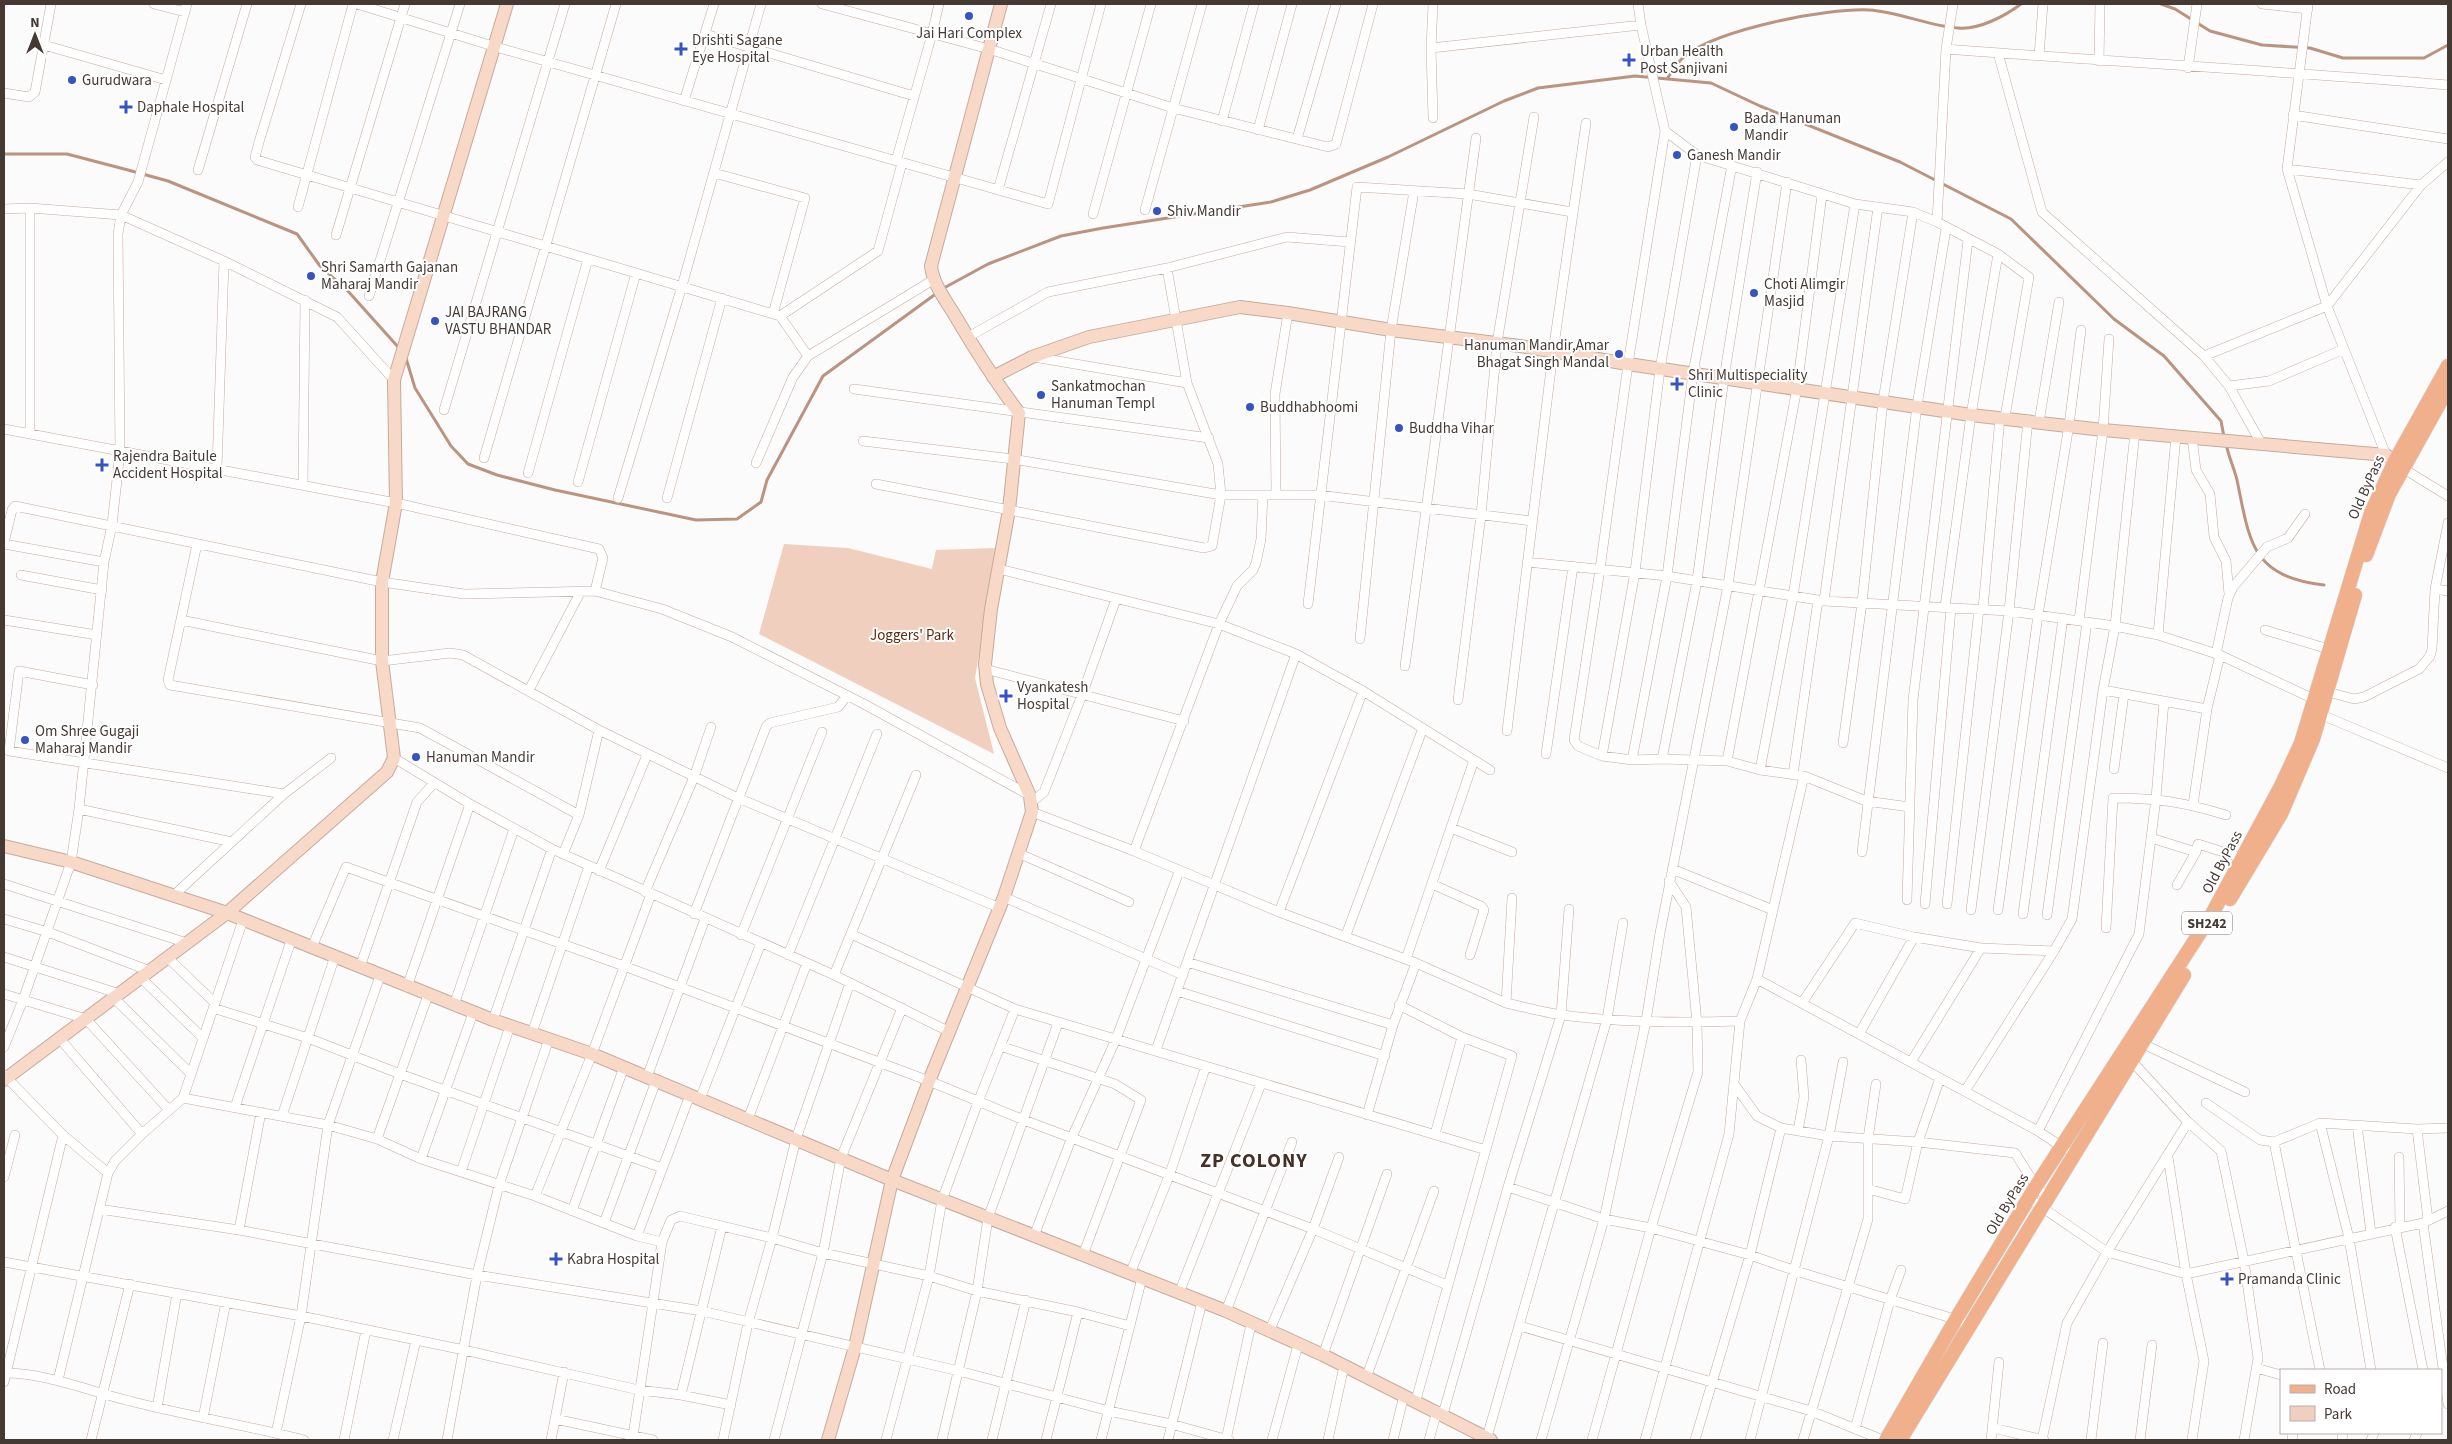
<svg xmlns="http://www.w3.org/2000/svg" width="2452" height="1444" viewBox="0 0 2452 1444" font-family="'Source Sans 3',sans-serif">
  <rect width="100%" height="100%" fill="#fbfbfb"/>
  <!-- green -->
  <path fill="#f0cfbf" d="M784,544L848,548L932,569L936,550L997,548L975,678L994,754L759,634Z"/>
  <g fill="none" stroke-linecap="round" stroke-linejoin="round">
    <!-- stream -->
    <path stroke="#bb9480" stroke-width="3" d="M2161,4L2175,9L2210,31L2262,45L2310,48L2343,58H2424L2448,45
      M1667,79C1672,71 1678,61 1686,55C1721,29 1825,8 1869,10C1900,12 1928,26 1958,28C1979,30 2005,16 2021,4
      M4,154H67L128,170L168,181L297,234L320,266L347,290L399,348
      M942,289L988,264L1061,236L1103,228L1271,202L1310,190L1388,157L1504,101L1538,88L1635,76L1711,83L1760,106L1900,162L2011,219L2114,319L2164,356L2221,421L2224,437
      M405,355L415,388L451,446L468,464L497,475L555,490L696,520L737,519L761,502L767,480L823,376L937,293
      M2226,443C2228,456 2234,467 2237,480C2250,543 2251,576 2324,585"/>
    <!-- street casing -->
    <g stroke="#c6ab9e" stroke-width="10">
      <path id="street" d="M154,4L185,12
        M301,4L259,142L255,157L257,160L780,316L808,356L933,280
        M357,4L496,47L1048,204L1101,4
        M822,4L989,49L1173,108L1328,147L1336,144L1373,4
        M1638,4L1641,25L1665,131L1628,364L1600,569L1574,740L1578,746L1602,756L1632,760L1662,759L1727,761L1760,770L1804,776L1866,801L1910,807
        M2262,4L2308,9
        M2308,4L2287,169L2327,306L2386,455
        M705,34L914,96
        M44,45L166,80
        M1431,48L1641,25
        M1946,49C2114,62 2281,71 2448,85
        M1998,53L2042,212L2204,356L2229,386L2261,443
        M2039,56L2043,4
        M2099,61L2100,4
        M2188,68L2197,4
        M4,93L29,97L35,92L51,4
        M684,101L714,4
        M2293,115L2448,139
        M1433,118L1431,48L1433,4
        M1222,121L1254,4
        M1258,130L1292,4
        M1665,131L1697,155L1855,204L1913,212L1937,222L1998,254L2029,277L2005,417
        M1297,139L1336,4
        M896,161L932,34L939,4
        M2287,169L2421,185
        M198,170L247,4
        M714,173L805,198L773,314
        M998,190L1051,4
        M298,207L353,4
        M30,208V434
        M4,209L30,208L121,215L224,261L337,317L394,380
        M1145,210L1202,4
        M1093,214L1151,4
        M1937,222L1946,49L1953,4
        M336,235L405,4
        M369,296L460,4
        M780,316L878,251L902,163
        M968,337L1048,292L1167,268L1287,237L1350,242
        M2204,356L2327,306L2421,185L2448,162
        M1034,357L1187,383
        M2229,386L2269,381L2344,349
        M854,389L1209,438
        M444,410L565,4
        M2039,422L2059,302
        M4,429L396,503L599,549L603,558L595,591
        M2192,437L2196,470L2210,494L2214,537L2226,561L2229,594
        M863,441L1013,459L1221,495H1319L1532,521
        M484,458L616,4
        M756,463L793,377L808,356
        M217,468L224,261
        M2404,469L2448,496
        M528,473L588,259
        M578,482L636,273
        M876,484L1204,548L1212,546L1221,495L1218,464L1187,383L1167,268
        M303,485L305,300
        M1276,495L1275,394L1288,313
        M618,498L682,286L761,4
        M667,498L722,298
        M4,543L12,510L15,506L382,582L464,594L595,591L662,609L732,637L864,704L1029,795
        M4,544L104,562
        M197,544L168,680L170,685L420,728L579,815
        M1527,562L1667,576L1824,601L2009,611L2115,626L2158,635L2220,655L2318,701
        M999,569L1219,624L1296,654L1363,691L1490,770
        M21,575L102,590
        M2435,589L2448,591
        M1824,601L1878,207
        M1308,604L1357,187L1468,194L1572,212
        M1945,607L1971,415L1998,254
        M1983,609L2000,417
        M4,620L97,635
        M181,620L382,661L450,653L463,655L599,730L738,798L1000,908
        M2079,621L2103,430L2109,339
        M2265,630L2335,651
        M2158,635L2176,436
        M1360,639L1391,330L1414,191
        M2216,654L2228,598L2233,587L2267,547L2288,538L2305,514
        M1405,666L1476,138
        M985,669L1184,721
        M93,685L19,671L9,751L284,794
        M529,690L581,591
        M2103,690L2207,709
        M2324,691L2354,699L2364,697L2419,669L2430,656L2432,649L2435,589L2448,523
        M1458,700L1481,515L1497,343L1534,117
        M2317,713L2448,768
        M1507,731L1553,352L1586,123
        M1843,743L1862,603L1883,401L1913,212
        M1546,754L1573,566
        M1602,756L1635,572L1660,369L1697,155
        M394,758L470,804L552,849L834,975L950,1032
        M1662,759L1697,581L1724,378L1757,172
        M1632,760L1667,576L1693,373L1732,165
        M1727,761L1797,388L1822,195
        M2114,769L2124,694
        M1760,770L1793,596L1855,204
        M1793,775L1818,600
        M1032,802L1044,792L1082,695L1116,599
        M2193,805L2207,709L2220,655
        M79,809L232,842
        M1032,812L1134,851L1279,912L1416,963L1506,1003L1512,898
        M1451,828L1512,852
        M2151,838L2196,852
        M1134,851L1219,624L1237,586L1253,570L1256,563L1261,539L1263,495
        M1862,852L1917,406L1946,229
        M1018,853L1129,902
        M563,854L579,815L599,730
        M1672,869L1773,910
        M599,871L647,755
        M4,884L187,943
        M1432,884L1481,906L1484,910L1470,955
        M2177,885L2196,852L2198,844L2242,858
        M645,892L694,777L711,727
        M173,896L284,794L331,758
        M1004,897L1183,975
        M1907,900L1913,700L1968,240
        M1925,904L1951,608
        M1947,904L1979,609
        M1971,910L2009,611L2028,420
        M1998,910L2038,615L2069,425L2081,330
        M1279,912L1363,691
        M694,914L766,727L770,723L838,707L847,696
        M2023,914L2063,618
        M2047,915L2087,622
        M4,919L48,932L150,971
        M2106,928L2113,798C2157,798 2183,802 2226,815
        M851,934L1015,1009L1486,1150
        M741,935L822,732
        M1346,935L1423,728
        M312,947L346,867L624,966L929,1081L1024,1120L1313,1229L1447,1285
        M788,955L877,734
        M4,957L120,994
        M168,958L215,1003
        M1406,959L1474,760
        M1187,962L1393,1025
        M360,967L417,802L434,783
        M834,975L916,775
        M141,978L203,1038
        M1757,979L2038,1131L2065,1149
        M407,987L470,804
        M1177,991L1385,1056
        M4,994L86,1019L169,1110
        M114,998L191,1074
        M1506,1003C1525,1007 1544,1013 1563,1015C1621,1023 1681,1023 1740,1021
        M1802,1003L1855,923L1914,937L1981,948L2054,951
        M454,1005L514,829
        M1399,1005L1462,1037L1512,1056L1416,1400
        M213,1008L308,1038L400,1074L662,1168
        M493,1020L552,849
        M532,1033L589,866
        M1859,1034L1914,937
        M60,1039L142,1134
        M2139,1042L2245,1092
        M1000,1046L1115,1084L1141,1100L1083,1255
        M4,1047L23,1000L71,862L79,809L104,562L112,525L120,452L118,234L121,215L138,182L187,4
        M1156,1050L1296,654
        M2129,1058L2188,1122L2221,1151L2244,1261L2258,1358L2244,1440
        M1911,1062L1981,948
        M4,1075L63,1135L108,1173
        M647,1077L705,919
        M1734,1084L1757,1116L1781,1128L1829,1136L1918,1142L2015,1153L2036,1186L2048,1198
        M1965,1091L2054,951L2072,919L2103,690L2115,626L2135,432
        M183,1098L328,1125L377,1139L421,1159L535,1196L637,1236L662,1242
        M700,1099L761,943
        M2206,1103L2260,1140L2274,1142L2320,1123L2417,1129L2448,1128
        M235,1107L292,938
        M1367,1115L1393,1025L1416,963
        M282,1116L335,956
        M748,1119L807,963
        M2320,1123L2349,1238L2371,1370
        M2357,1125L2371,1233
        M2417,1129L2428,1220
        M1798,1131L1804,1097L1801,1060
        M2038,1131L2139,934L2156,798L2164,701
        M1435,1134L1462,1037
        M377,1139L428,995
        M2274,1142L2320,1370
        M2168,1157L2186,1274L2204,1361L2192,1440
        M2399,1157L2400,1226
        M421,1159L473,1013
        M461,1172L510,1026
        M4,1177L15,1135
        M1508,1187L1604,1219L1651,1228L1750,1255L1796,1271L1971,1324
        M1868,1189L1905,1199L1918,1142L1940,1078
        M535,1196L592,1054L651,894
        M2030,1199L2107,1252L2186,1274L2423,1223L2448,1211
        M99,1209L239,1230L477,1275L702,1311L959,1371L1109,1411L1171,1424L1229,1440
        M572,1211L624,1067
        M604,1223L656,1081
        M2423,1223L2448,1404
        M2395,1227L2423,1370
        M239,1230L261,1112
        M637,1236L690,1095
        M1034,1236L1072,1137L1116,1039L1179,872
        M4,1262L301,1316L464,1350L639,1390L681,1395L731,1405
        M1130,1274L1169,1176L1206,1066
        M1179,1293L1261,1084
        M1226,1311L1292,1142
        M1520,1326L1811,1411L1883,1440
        M1269,1332L1313,1229L1339,1157
        M1323,1355L1387,1174
        M2256,1368L2281,1375
        M4,1373C47,1373 88,1391 130,1401C187,1416 246,1425 304,1440
        M1366,1378L1434,1191
        M58,1380L108,1173L115,1161L142,1134L183,1098L243,920
        M4,1382L63,1135
        M681,1395L722,1226
        M157,1408L177,1293
        M1443,1414L1508,1187L1561,1015L1569,909
        M203,1418L226,1302
        M555,1419L653,1440
        M1993,1428L2044,1440
        M1855,1429L1890,1300L1901,1270
        M276,1433L301,1316L328,1125L380,976
        M633,1436L662,1242L671,1220L680,1216L772,1238L823,1253L929,1276L977,1291L1078,1312L1130,1326
        M1487,1437L1607,1019L1623,923
        M91,1440L130,1284
        M344,1440L366,1330
        M393,1440L416,1340
        M447,1440L477,1275L499,1185L549,1039
        M551,1440L564,1372
        M723,1440L748,1323L772,1238L796,1139L850,983
        M774,1440L823,1253L841,1158L902,1008
        M886,1440L929,1276L942,1200L978,1102L1015,1009
        M942,1440L977,1291L988,1218L1058,1023
        M992,1440L1026,1300
        M1046,1440L1078,1312
        M1101,1440L1142,1278
        M1168,1440L1202,1302
        M1226,1440L1251,1324
        M1272,1440L1298,1345
        M1328,1440L1344,1366
        M1393,1440L1404,1395
        M1429,1440L1437,1411
        M1541,1440L1604,1219L1646,1021L1660,933L1728,585L1787,182
        M1592,1440L1651,1228L1698,1072L1697,1023L1686,907L1669,881
        M1645,1440L1729,1134L1740,1021L1757,979L1804,776
        M1695,1440L1750,1255L1781,1128
        M1750,1440L1829,1136L1843,1062
        M1803,1440L1868,1219V1139L1876,1084
        M1991,1440L1999,1362
        M2042,1440L2067,1323L2107,1252L2188,1122
        M2091,1440L2103,1343
        M2140,1440L2152,1345
        M2292,1440L2293,1433
        M2342,1440L2343,1433
        M2371,1440L2374,1433
        M2414,1440L2417,1433"/>
    </g>
    <!-- secondary casing -->
    <g stroke="#c6ab9e" stroke-width="14">
      <path id="secondary" d="M993,377L1032,357L1089,337L1240,307L1288,313L1391,330L1520,346L1628,364L1971,415L2103,430L2386,455L2402,467
        M4,846L71,862L227,913L493,1020L592,1054L892,1180L1226,1311L1323,1355L1491,1440
        M4,1080L227,913L387,772L394,758L382,661V582L396,503L394,380L507,4
        M828,1440L855,1347L892,1180L929,1081L1004,897L1032,812L1030,796L1000,728L987,684L985,664L991,609L1009,510L1019,413C995,381 974,348 954,314C945,299 933,284 931,266L1001,4"/>
    </g>
    <!-- primary casing -->
    <g stroke="#dad7d6" stroke-width="15">
      <path id="primary" d="M2366,555L2389,494L2448,388
        M2230,899L2281,814L2313,739L2355,595
        M1886,1440L1956,1319L2036,1186L2212,914L2281,786L2301,743L2371,513L2395,461L2448,366
        M1900,1440L2184,975"/>
    </g>
    <!-- street -->
    <use href="#street" stroke="#fff" stroke-width="9"/>
    <!-- secondary -->
    <use href="#secondary" stroke="#f8d8c6" stroke-width="12"/>
    <!-- primary -->
    <use href="#primary" stroke="#f1b08c" stroke-width="14"/>
  </g>
  <!-- markers -->
  <g fill="#3752c4" stroke="#fff" stroke-width="2">
    <circle cx="969" cy="16" r="5"/>
    <path d="M678.5 41.5h5v5h5v5h-5v5h-5v-5h-5v-5h5z"/>
    <path d="M1626.5 52.5h5v5h5v5h-5v5h-5v-5h-5v-5h5z"/>
    <circle cx="72" cy="80" r="5"/>
    <path d="M123.5 99.5h5v5h5v5h-5v5h-5v-5h-5v-5h5z"/>
    <circle cx="1734" cy="127" r="5"/>
    <circle cx="1677" cy="155" r="5"/>
    <circle cx="1157" cy="211" r="5"/>
    <circle cx="311" cy="276" r="5"/>
    <circle cx="1754" cy="293" r="5"/>
    <circle cx="435" cy="321" r="5"/>
    <circle cx="1619" cy="354" r="5"/>
    <path d="M1674.5 376.5h5v5h5v5h-5v5h-5v-5h-5v-5h5z"/>
    <circle cx="1041" cy="395" r="5"/>
    <circle cx="1250" cy="407" r="5"/>
    <circle cx="1399" cy="428" r="5"/>
    <path d="M99.5 457.5h5v5h5v5h-5v5h-5v-5h-5v-5h5z"/>
    <path d="M1003.5 688.5h5v5h5v5h-5v5h-5v-5h-5v-5h5z"/>
    <circle cx="25" cy="740" r="5"/>
    <circle cx="416" cy="757" r="5"/>
    <path d="M553.5 1251.5h5v5h5v5h-5v5h-5v-5h-5v-5h5z"/>
    <path d="M2224.5 1271.5h5v5h5v5h-5v5h-5v-5h-5v-5h5z"/>
  </g>
  <g text-anchor="middle" stroke-width="4" stroke-linejoin="round" paint-order="stroke">
    <!-- shield labels -->
    <rect fill="#fff" stroke="#7d7471" stroke-width="1" x="2182" y="911.5" width="50" height="23" rx="4"/>
    <g font-size="14" font-weight="bold" fill="#453934">
      <text x="2207" y="928">SH242</text>
    </g>
    <!-- poi labels -->
    <g font-size="15" fill="#453934" stroke="#fff" text-anchor="start">
      <text x="969" y="38" text-anchor="middle">Jai Hari Complex</text>
      <text x="692" y="45">Drishti Sagane<tspan x="692" dy="17">Eye Hospital</tspan></text>
      <text x="1640" y="56">Urban Health<tspan x="1640" dy="17">Post Sanjivani</tspan></text>
      <text x="82" y="85">Gurudwara</text>
      <text x="137" y="112">Daphale Hospital</text>
      <text x="1744" y="123">Bada Hanuman<tspan x="1744" dy="17">Mandir</tspan></text>
      <text x="1687" y="160">Ganesh Mandir</text>
      <text x="1167" y="216">Shiv Mandir</text>
      <text x="321" y="272">Shri Samarth Gajanan<tspan x="321" dy="17">Maharaj Mandir</tspan></text>
      <text x="1764" y="289">Choti Alimgir<tspan x="1764" dy="17">Masjid</tspan></text>
      <text x="445" y="317">JAI BAJRANG<tspan x="445" dy="17">VASTU BHANDAR</tspan></text>
      <text x="1609" y="350" text-anchor="end">Hanuman Mandir,Amar<tspan x="1609" dy="17">Bhagat Singh Mandal</tspan></text>
      <text x="1688" y="380">Shri Multispeciality<tspan x="1688" dy="17">Clinic</tspan></text>
      <text x="1051" y="391">Sankatmochan<tspan x="1051" dy="17">Hanuman Templ</tspan></text>
      <text x="1260" y="412">Buddhabhoomi</text>
      <text x="1409" y="433">Buddha Vihar</text>
      <text x="113" y="461">Rajendra Baitule<tspan x="113" dy="17">Accident Hospital</tspan></text>
      <text x="1017" y="692">Vyankatesh<tspan x="1017" dy="17">Hospital</tspan></text>
      <text x="35" y="736">Om Shree Gugaji<tspan x="35" dy="17">Maharaj Mandir</tspan></text>
      <text x="426" y="762">Hanuman Mandir</text>
      <text x="567" y="1264">Kabra Hospital</text>
      <text x="2238" y="1284">Pramanda Clinic</text>
    </g>
    <!-- street labels -->
    <g font-size="15" fill="#453934" stroke="#fff">
      <text transform="translate(2366 487) rotate(-66)" y="5">Old ByPass</text>
      <text transform="translate(2222 862) rotate(-62)" y="5">Old ByPass</text>
      <text transform="translate(2007 1204) rotate(-59)" y="5">Old ByPass</text>
    </g>
    <!-- park labels -->
    <g font-size="15" fill="#5e2a0c" stroke="#fff">
      <text x="912" y="640">Joggers' Park</text>
    </g>
    <!-- district labels -->
    <g font-size="20" font-weight="bold" letter-spacing="1" fill="#463126" stroke="#fff">
      <text x="1254" y="1167">ZP COLONY</text>
    </g>
  </g>
  <!-- border -->
  <rect width="2452" height="1444" fill="none" stroke="#453934" stroke-width="10"/>
  <!-- legend -->
  <rect x="2280" y="1369" width="162" height="65" fill="#ffffff" stroke="#b5b0ae"/>
  <rect x="2290" y="1385" width="25" height="8" fill="#f1b08c" stroke="#b5b0ae"/>
  <text x="2324" y="1394" font-size="15" fill="#453934">Road</text>
  <rect x="2290" y="1406" width="25" height="15" fill="#f0cfbf" stroke="#b5b0ae"/>
  <text x="2324" y="1419" font-size="15" fill="#453934">Park</text>
  <!-- north arrow -->
  <g transform="translate(35 35)" stroke="#ffffff" stroke-width="4" paint-order="stroke">
  <path d="M0-4L9 19L0 12L-9 19Z" fill="#453934"/>
  <text y="-8" font-size="14" font-weight="bold" text-anchor="middle" fill="#453934">N</text>
  </g>
</svg>
